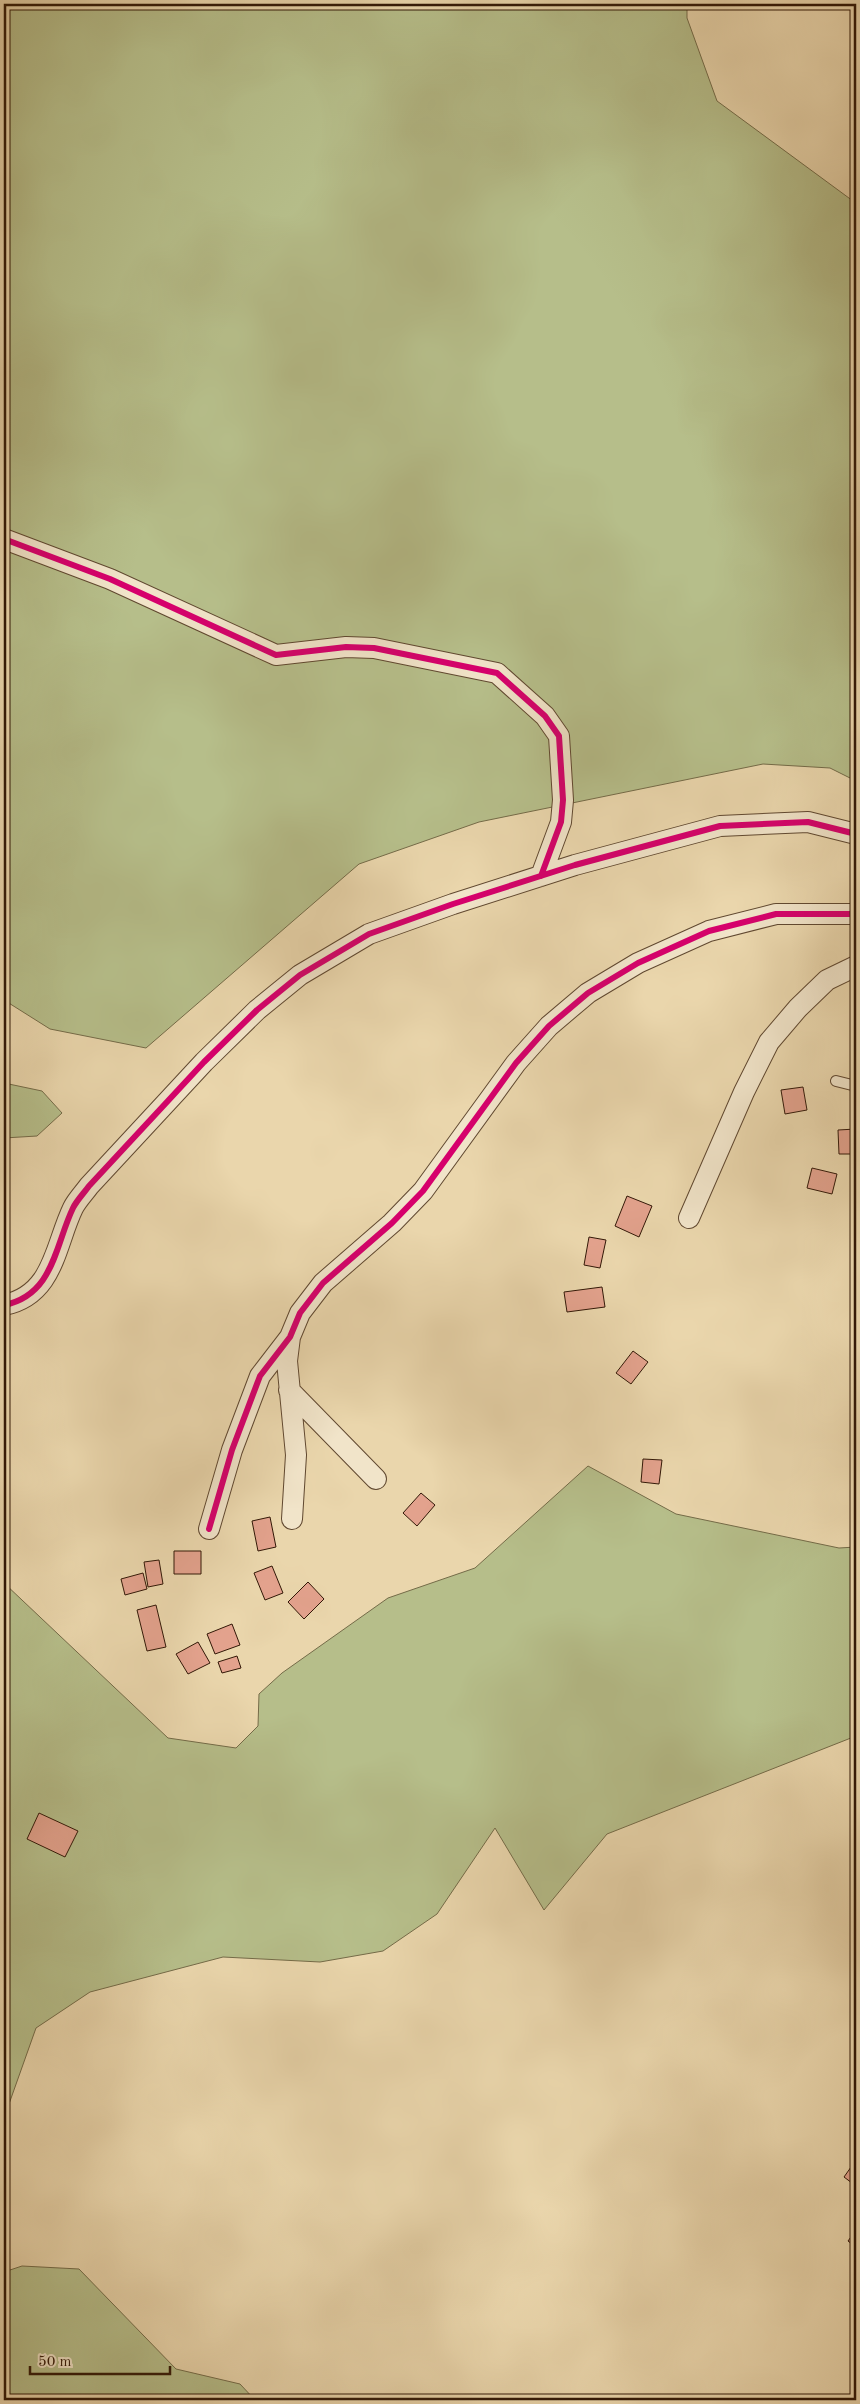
<svg xmlns="http://www.w3.org/2000/svg" width="860" height="2404" viewBox="0 0 860 2404" font-family="'Old Standard TT',serif">
  <rect width="100%" height="100%" fill="#ead6ac"/>
  <filter id="stains"><feTurbulence type="fractalNoise" baseFrequency=".004" numOctaves="4"/><feColorMatrix values="0 0 0 0 .2 0 0 0 0 .09 0 0 0 0 .02 0 0 0 .5 -.17"/></filter>
  <radialGradient id="worn" r=".72"><stop offset=".6" stop-color="#630" stop-opacity="0"/><stop offset="1" stop-color="#630" stop-opacity=".3"/></radialGradient>
  <!-- green -->
  <path fill="#b6be8a" stroke="#746b48" d="M4,4H687V18L717,101L853,201L854,354L856,356V781L830,768L763,764L479,822L359,864L146,1048L50,1029L4,1000Z
    M4,1083L42,1091L62,1113L37,1136L4,1138Z
    M588,1466L676,1514L839,1548L856,1547V1736L607,1834L544,1910L495,1828L437,1914L383,1951L320,1962L223,1957L90,1992L36,2028L4,2118V1583L168,1738L236,1748L258,1726L259,1694L282,1673L388,1598L475,1568Z
    M22,2266L79,2269L176,2369L240,2384L255,2400H4V2272Z"/>
  <!-- building -->
  <path fill="#e3a28d" stroke="#321807" d="M803,1087L807,1110L785,1114L781,1090Z
    M856,1129V1154H839L838,1130Z
    M812,1168L837,1174L832,1194L807,1188Z
    M627,1196L652,1206L639,1237L615,1226Z
    M589,1237L606,1240L600,1268L584,1265Z
    M602,1287L605,1307L567,1312L564,1292Z
    M633,1351L648,1362L631,1384L616,1373Z
    M643,1459L662,1460L659,1484L641,1482Z
    M421,1493L435,1505L417,1526L403,1513Z
    M270,1517L276,1547L258,1551L252,1521Z
    M174,1551H201V1574H174Z
    M159,1560L163,1584L148,1587L144,1562Z
    M272,1566L283,1593L265,1600L254,1573Z
    M143,1573L147,1589L125,1595L121,1579Z
    M308,1582L324,1599L304,1619L288,1602Z
    M156,1605L166,1647L147,1651L137,1610Z
    M232,1624L240,1645L215,1654L207,1634Z
    M198,1642L210,1663L188,1674L176,1654Z
    M237,1656L241,1668L222,1673L218,1662Z
    M39,1813L78,1831L65,1857L27,1839Z
    M856,2160V2186L844,2177Z
    M856,2230V2247L848,2241Z"/>
  <g fill="none" stroke-linecap="round" stroke-linejoin="round">
    <!-- service casing -->
    <g stroke="#604830" stroke-width="12">
      <path id="service" d="M836,1081L856,1086"/>
    </g>
    <!-- minor casing -->
    <g stroke="#604830" stroke-width="22">
      <path id="minor" d="M4,539L110,579L276,655L346,647L374,648L497,673L545,716L559,736L563,800L561,822L541,876
        M689,1218L744,1092L769,1042L798,1008L827,980L856,966
        M4,1305C54,1295 55,1245 73,1208C77,1200 84,1193 89,1186L204,1062L257,1010L300,975L369,934L453,904L575,865L720,826L808,822L856,834
        M290,1337L287,1361L296,1455L292,1519
        M289,1390L376,1479
        M209,1529L232,1450L260,1376L290,1337L300,1313L323,1283L392,1223L423,1191L516,1063L549,1026L588,993L638,963L709,931L776,914H856"/>
    </g>
    <!-- service -->
    <use href="#service" stroke="#f1e4c9" stroke-width="10"/>
    <!-- minor -->
    <use href="#minor" stroke="#f1e4c9" stroke-width="20"/>
    <!-- cycleway casing -->
    <g stroke="#f1e4c9" stroke-width="9">
      <path id="cycleway" d="M4,539L110,579L276,655L346,647L374,648L497,673L545,716L559,736L563,800L561,822L541,876
        M4,1305C54,1295 55,1245 73,1208C77,1200 84,1193 89,1186L204,1062L257,1010L300,975L369,934L453,904L575,865L720,826L808,822L856,834
        M209,1529L232,1450L260,1376L290,1337L300,1313L323,1283L392,1223L423,1191L516,1063L549,1026L588,993L638,963L709,931L776,914H856"/>
    </g>
    <!-- cycleway -->
    <use href="#cycleway" stroke="#d6006c" stroke-width="6"/>
  </g>
  <!-- margin -->
  <rect width="860" height="2404" fill="none" stroke="#ead6ac" stroke-width="20"/>
  <rect x="5" y="5" width="850" height="2394" fill="none" stroke="#321807" stroke-width="2.5"/>
  <rect x="10" y="10" width="840" height="2384" fill="none" stroke="#321807"/>
  <!-- scale -->
  <path d="M30 2366v8h140v-8" fill="none" stroke="#321807" stroke-width="2.5"/>
  <text x="38" y="2366" font-size="15" fill="#321807" stroke="#f1e4c9" stroke-width="4" paint-order="stroke">50 m</text>
  <rect width="100%" height="100%" filter="url(#stains)"/>
  <rect width="100%" height="100%" fill="url(#worn)"/>
</svg>
